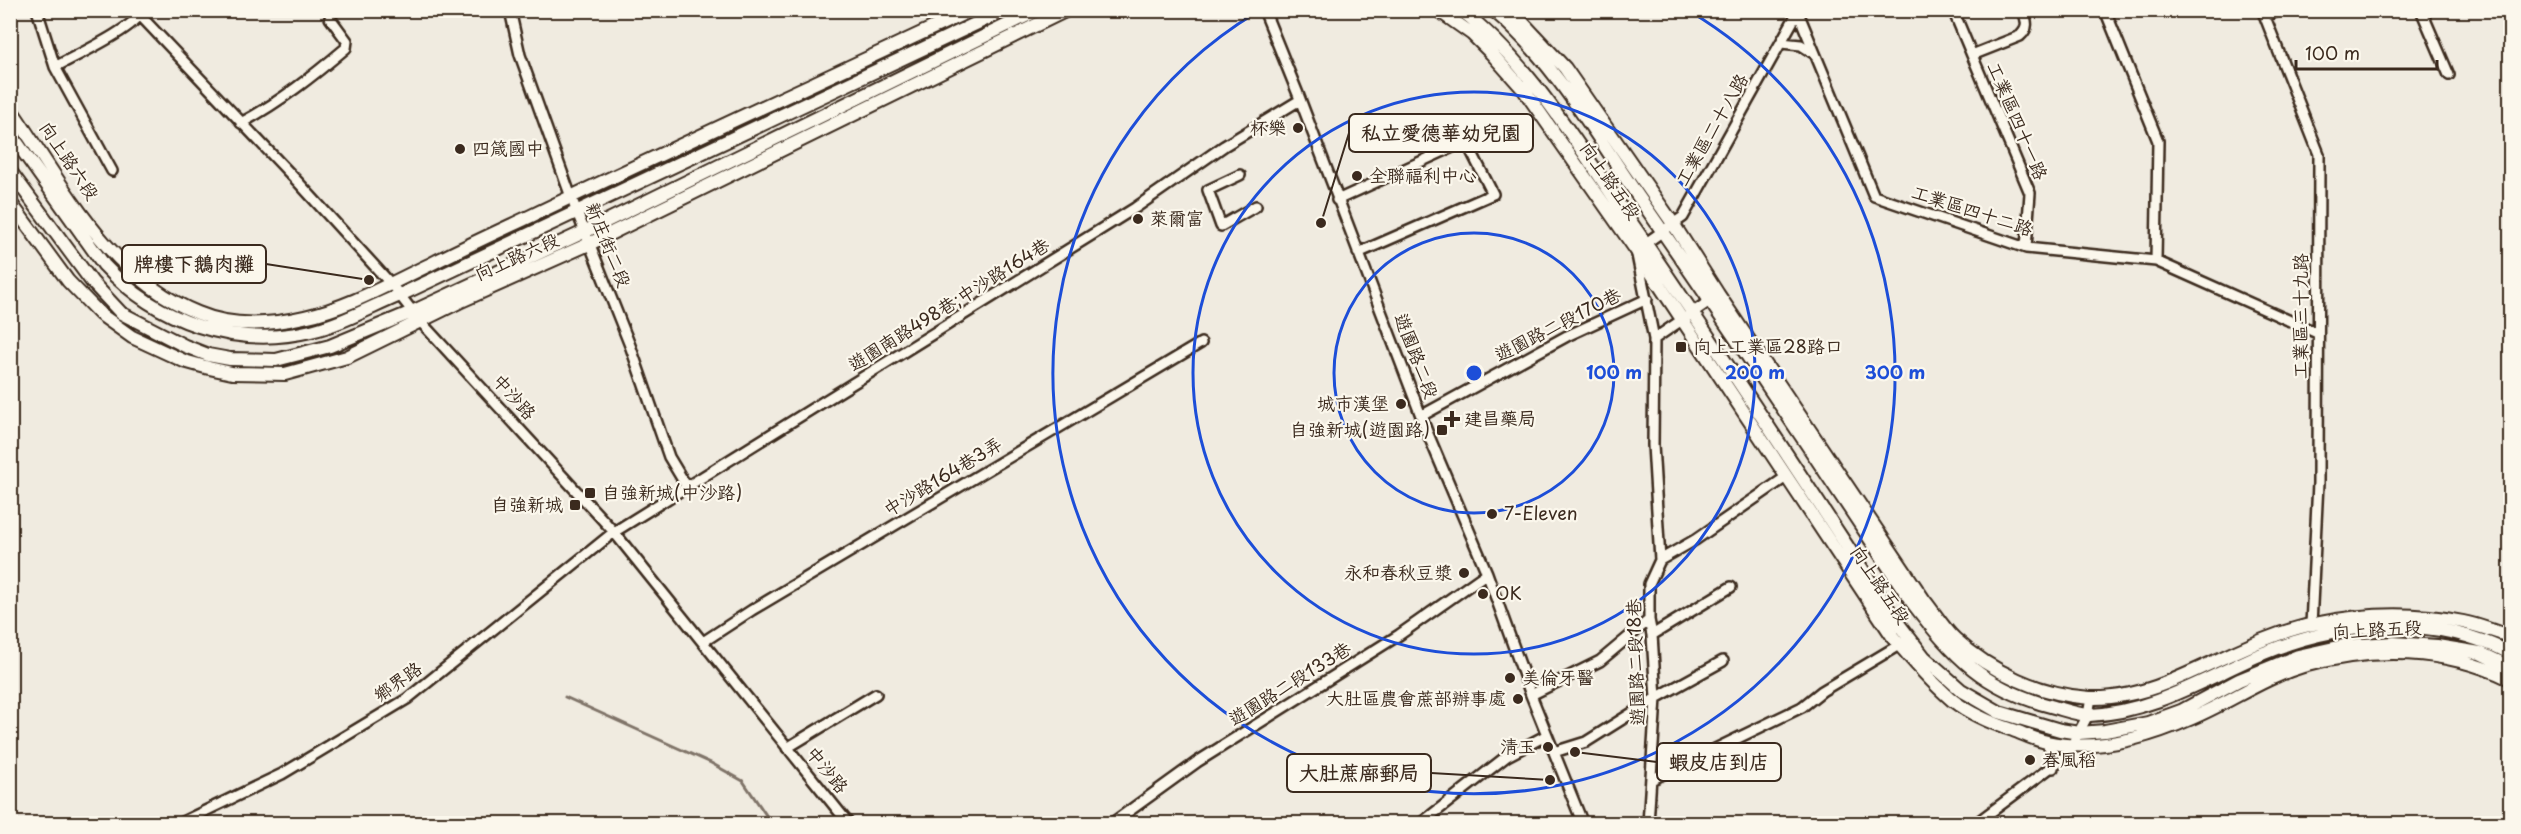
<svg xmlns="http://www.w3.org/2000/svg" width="2521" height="834" viewBox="0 0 2521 834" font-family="'Playpen Sans','LXGW WenKai TC',sans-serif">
  <rect width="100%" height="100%" fill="#f0ebe0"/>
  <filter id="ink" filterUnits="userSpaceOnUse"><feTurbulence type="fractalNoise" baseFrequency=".0167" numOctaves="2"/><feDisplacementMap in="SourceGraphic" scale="12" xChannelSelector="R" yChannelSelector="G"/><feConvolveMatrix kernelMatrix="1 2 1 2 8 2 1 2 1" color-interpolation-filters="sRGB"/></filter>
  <g filter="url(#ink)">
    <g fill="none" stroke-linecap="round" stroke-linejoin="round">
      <!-- stream -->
      <path stroke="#7f7367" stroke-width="3" d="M565,697L711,763L743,781L772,824"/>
      <!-- minor casing -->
      <g stroke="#3b2a1e" stroke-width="14">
        <path id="minor" d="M37,10L55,67L112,171
          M135,10L298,182L391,284L420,321L614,532L849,824
          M510,10L520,55L571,197L631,348L669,457L687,487
          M1264,10L1298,94L1428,434L1487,573L1531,695L1583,824
          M1797,10L1874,196L2026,248L2156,261L2317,333
          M1953,10L2030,193L2026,248
          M2105,10L2158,141L2156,261
          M2262,10L2265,17L2279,10
          M2421,10L2449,75
          M2265,17L2319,154L2318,483L2311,625
          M1781,43L1801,45L1815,54
          M1972,55L2020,36C2029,28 2027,22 2023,10
          M55,67C75,56 136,28 143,10
          M241,123C280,102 313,76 346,48L347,41L330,18L332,10
          M1240,175L1208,190L1221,226L1256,206
          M1337,200L1466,141L1493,194L1358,253
          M1654,339L1714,298
          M1421,416L1567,336L1647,299
          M1660,560L1695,540L1786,477
          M1652,635L1731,587
          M703,642L752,610L1201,343
          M1531,695L1600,661L1649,620
          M2046,742L2053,754V768
          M787,748L876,694
          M1554,752L1586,742L1656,698L1723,661
          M1651,780L1802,707L1822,691L1899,645
          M178,824L282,774L407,699L614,532L1135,208L1224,146L1300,100
          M1111,824L1197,762L1399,635L1487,573
          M1420,824L1507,756L1547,735
          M1648,824L1656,698L1652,635L1649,620V584L1660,560L1653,445L1654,339L1636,250L1683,217L1799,10
          M1975,824L2066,756L2088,715L2091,698"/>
      </g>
      <!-- major casing -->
      <g stroke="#3b2a1e" stroke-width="16">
        <path id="major" d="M1438,10L1472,34L1491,53L1524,90L1636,250L1893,637C1911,659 1930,681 1952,700C1970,714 1991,723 2013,730C2024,734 2035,740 2047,742C2096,753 2147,738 2192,718C2230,702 2263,678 2303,666C2373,646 2445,648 2510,679
          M1461,10C1530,63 1579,147 1628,218C1720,351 1808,487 1897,622L1924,657L1961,690L1999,712L2060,730L2079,733L2105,731L2148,723L2181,711L2239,680L2298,656L2343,646L2394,643L2437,646L2480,653L2510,667
          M1493,10C1552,58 1597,137 1640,199C1733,332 1822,467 1912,602C1955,658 1984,689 2054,707C2065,710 2079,715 2090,715C2154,712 2207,677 2264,653C2341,621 2434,614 2510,653
          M1511,10L1565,68L1674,225L1718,294L1924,600C1934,612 1943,628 1955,639C1991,672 2041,695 2090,698C2114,699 2144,692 2166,683C2214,664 2262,635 2314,624C2362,614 2414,612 2463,622C2479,625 2495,632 2510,636
          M10,108C63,184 108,277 198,313C231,327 270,325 304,317C347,308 389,284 429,265C462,248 497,232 531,216C677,146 824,79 971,10
          M10,133L104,265C157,322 235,349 311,331C341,324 371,307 400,295L1005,10
          M10,171L92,282L121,313L185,346L208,355L230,359L276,360L330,346L412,312L586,231L1038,10
          M10,202L68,281L100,314L132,337L184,361L209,368L232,373L285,374L347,357L459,302L589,244L1067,10"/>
      </g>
      <!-- minor -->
      <use href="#minor" stroke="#fbf7ec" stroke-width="9"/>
      <!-- major -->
      <use href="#major" stroke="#fbf7ec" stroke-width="12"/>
    </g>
  </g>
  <!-- distance rings -->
  <g fill="none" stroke="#1d4ed8" stroke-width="3">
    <circle cx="1474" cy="373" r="140"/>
    <circle cx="1474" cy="373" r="281"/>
    <path d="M1691 12A421 421 0 1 1 1257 12"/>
  </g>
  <!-- markers -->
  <g fill="#3b2a1e" stroke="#fbf7ec" stroke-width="2">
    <circle cx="1298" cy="128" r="6"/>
    <circle cx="460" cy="149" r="6"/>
    <circle cx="1357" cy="176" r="6"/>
    <circle cx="1138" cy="219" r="6"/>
    <rect x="1675" y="341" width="12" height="12" rx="3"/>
    <circle cx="1401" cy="404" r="6"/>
    <path d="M1449 410h6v6h6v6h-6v6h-6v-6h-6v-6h6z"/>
    <rect x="1436" y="424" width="12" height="12" rx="3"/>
    <rect x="584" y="487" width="12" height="12" rx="3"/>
    <rect x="569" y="499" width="12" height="12" rx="3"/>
    <circle cx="1492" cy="514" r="6"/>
    <circle cx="1464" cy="573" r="6"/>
    <circle cx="1483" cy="594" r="6"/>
    <circle cx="1510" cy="678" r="6"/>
    <circle cx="1518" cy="699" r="6"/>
    <circle cx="1548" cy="747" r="6"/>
    <circle cx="2030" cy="760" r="6"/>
  </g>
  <g text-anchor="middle" stroke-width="4.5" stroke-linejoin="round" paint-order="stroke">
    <!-- street labels -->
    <g font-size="18" fill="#3b2a1e" stroke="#fbf7ec">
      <text transform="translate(2017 121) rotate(67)" y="6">工業區四十一路</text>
      <text transform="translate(1712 130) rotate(-60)" y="6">工業區二十八路</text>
      <text transform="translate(69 161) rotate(56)" y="6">向上路六段</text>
      <text transform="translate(1610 181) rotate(55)" y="6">向上路五段</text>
      <text transform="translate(1972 211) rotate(18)" y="6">工業區四十二路</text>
      <text transform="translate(608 245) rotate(68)" y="6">新庄街二段</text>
      <text transform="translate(517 257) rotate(-24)" y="6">向上路六段</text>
      <text transform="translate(949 305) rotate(-32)" y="6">遊園南路498巷;中沙路164巷</text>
      <text transform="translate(2301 316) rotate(-90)" y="6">工業區三十九路</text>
      <text transform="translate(1558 325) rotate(-27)" y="6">遊園路二段170巷</text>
      <text transform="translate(1416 356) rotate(69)" y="6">遊園路二段</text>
      <text transform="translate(514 397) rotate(48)" y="6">中沙路</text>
      <text transform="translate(943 477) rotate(-31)" y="6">中沙路164巷3弄</text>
      <text transform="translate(1880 585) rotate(56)" y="6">向上路五段</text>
      <text transform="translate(2377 630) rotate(-3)" y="6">向上路五段</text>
      <text transform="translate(1636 662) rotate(-92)" y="6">遊園路二段18巷</text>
      <text transform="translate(398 682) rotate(-35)" y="6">鄉界路</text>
      <text transform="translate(1290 684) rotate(-32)" y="6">遊園路二段133巷</text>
      <text transform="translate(827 770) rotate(51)" y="6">中沙路</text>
    </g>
    <!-- poi labels -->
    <g font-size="18" fill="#3b2a1e" stroke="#fbf7ec" text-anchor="start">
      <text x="1286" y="134" text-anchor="end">杯樂</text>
      <text x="472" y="155">四箴國中</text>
      <text x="1369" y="182">全聯福利中心</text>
      <text x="1150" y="225">萊爾富</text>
      <text x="1693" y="353">向上工業區28路口</text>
      <text x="1389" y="410" text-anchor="end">城市漢堡</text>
      <text x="1464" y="425">建昌藥局</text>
      <text x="1430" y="436" text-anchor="end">自強新城(遊園路)</text>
      <text x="602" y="499">自強新城(中沙路)</text>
      <text x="563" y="511" text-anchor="end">自強新城</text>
      <text x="1504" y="520">7-Eleven</text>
      <text x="1452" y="579" text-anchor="end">永和春秋豆漿</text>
      <text x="1495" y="600">OK</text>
      <text x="1522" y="684">美倫牙醫</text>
      <text x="1506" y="705" text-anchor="end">大肚區農會蔗部辦事處</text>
      <text x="1536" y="753" text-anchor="end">清玉</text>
      <text x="2042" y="766">春風稻</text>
    </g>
  </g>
  <circle cx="1474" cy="373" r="9" fill="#1d4ed8" stroke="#fbf7ec" stroke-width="3"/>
  <g font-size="18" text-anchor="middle" font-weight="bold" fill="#1d4ed8" stroke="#fbf7ec" stroke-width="4.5" stroke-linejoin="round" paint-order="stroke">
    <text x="1614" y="379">100 m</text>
    <text x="1755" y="379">200 m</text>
    <text x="1895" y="379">300 m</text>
  </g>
  <!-- callouts -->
  <path fill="none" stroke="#3b2a1e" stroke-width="2" d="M1321 223L1349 133M369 280L266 264M1575 752L1657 762M1550 780L1431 773"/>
  <g fill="#3b2a1e" stroke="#fbf7ec" stroke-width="2">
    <circle cx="1321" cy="223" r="6"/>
    <circle cx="369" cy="280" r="6"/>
    <circle cx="1575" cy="752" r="6"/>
    <circle cx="1550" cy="780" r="6"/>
  </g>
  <g fill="#fbf7ec" stroke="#3b2a1e" stroke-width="2">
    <rect x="1349" y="114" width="184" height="38" rx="6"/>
    <rect x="122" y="245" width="144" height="38" rx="6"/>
    <rect x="1657" y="743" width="124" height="38" rx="6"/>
    <rect x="1287" y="754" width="144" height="38" rx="6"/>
  </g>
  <g font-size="20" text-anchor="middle" font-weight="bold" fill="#3b2a1e">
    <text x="1441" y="140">私立愛德華幼兒園</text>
    <text x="194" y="271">牌樓下鵝肉攤</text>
    <text x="1719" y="769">蝦皮店到店</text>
    <text x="1359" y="780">大肚蔗廍郵局</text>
  </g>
  <!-- margin -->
  <rect width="2521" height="834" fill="none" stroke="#fbf7ec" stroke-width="36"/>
  <rect x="18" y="18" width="2485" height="798" fill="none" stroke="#3b2a1e" stroke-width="2" filter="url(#ink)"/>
  <!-- scale -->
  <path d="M2296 60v9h141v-9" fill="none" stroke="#3b2a1e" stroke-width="3"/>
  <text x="2305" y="60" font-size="18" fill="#3b2a1e" stroke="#fbf7ec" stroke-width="4.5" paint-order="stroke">100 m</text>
</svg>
